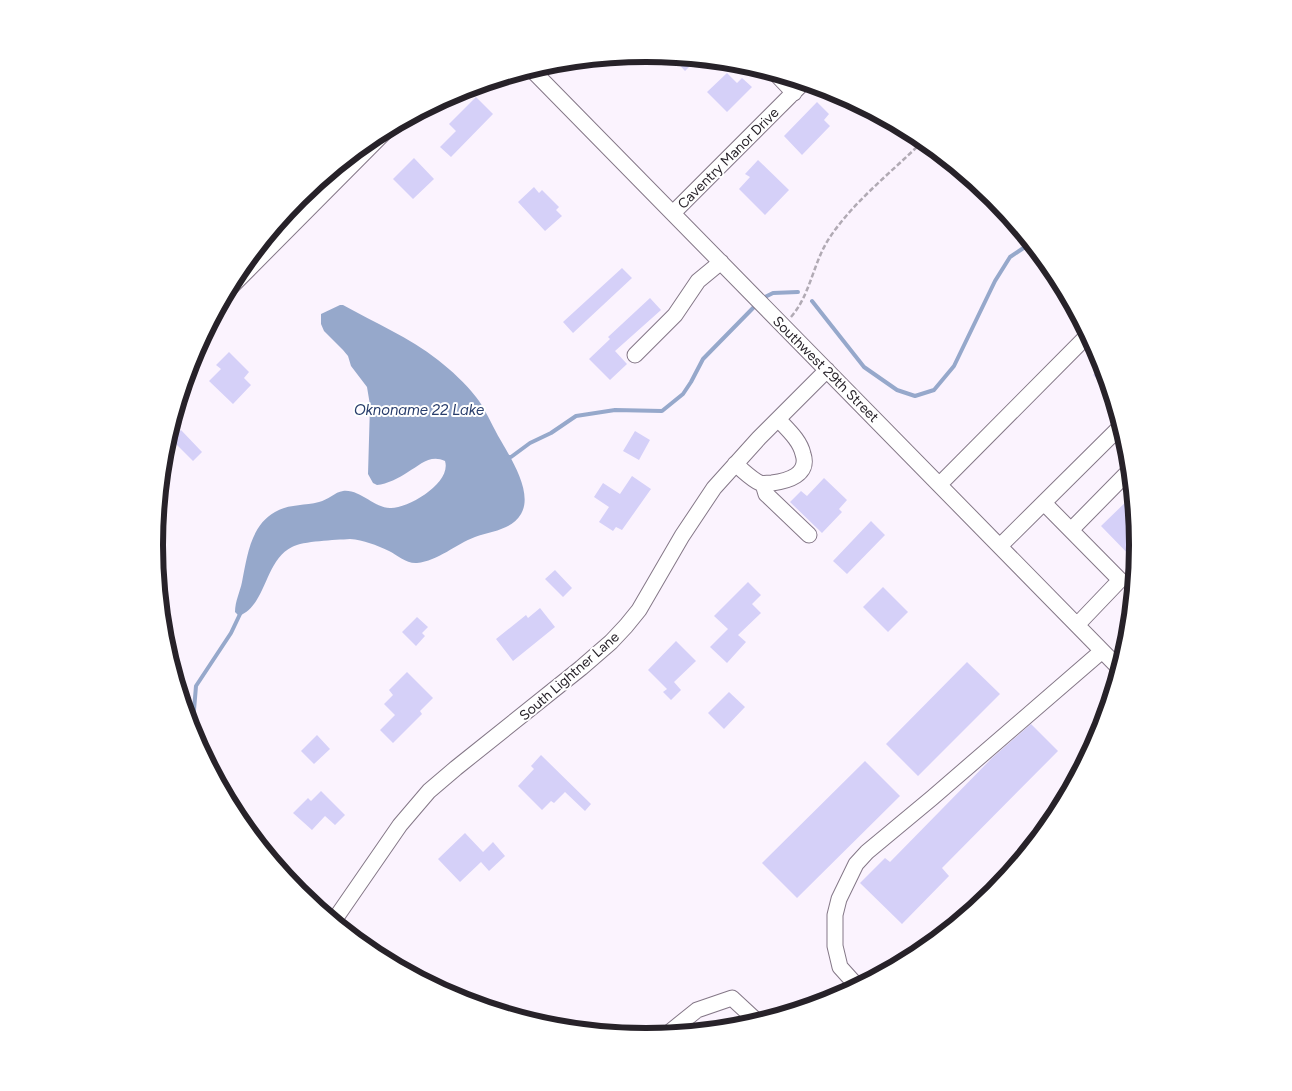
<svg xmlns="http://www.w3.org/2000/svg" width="1292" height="1091" viewBox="0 0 1292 1091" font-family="Figtree,sans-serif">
  <rect width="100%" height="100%" fill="#fbf3fe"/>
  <!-- water -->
  <path fill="#96a8cb" d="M340,305H343C375,323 409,337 438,360C452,371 465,383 476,397C484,407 489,419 495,430C505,450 535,490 521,514C512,530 491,531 475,537C456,544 438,561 417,563C407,564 397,555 389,551C376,545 364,540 350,539C335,540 303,541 292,547C264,561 267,605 239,616L235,612C235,601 240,592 242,582C247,558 250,526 275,512C288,504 304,506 319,502C328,500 335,492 343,491C360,489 374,508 390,508C408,509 452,483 445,461C430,454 420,465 408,472C399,478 387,484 377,485L373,483L368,474L370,405L367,387L351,366L348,356L343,350L324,331L321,324V314Z"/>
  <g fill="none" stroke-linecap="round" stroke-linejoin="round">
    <!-- stream -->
    <path stroke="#96a8cb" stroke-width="4" d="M765,297L773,293L798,292
      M812,301L864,367L897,390L915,396L934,390L954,366L995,281L1010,257L1031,243
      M506,457H511L530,443L551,433L576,416L615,410L662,411L683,394L691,382L703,359L754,307
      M192,734L196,686L231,633L241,612"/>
  </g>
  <!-- building -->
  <path fill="#d5d0f8" d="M671,56L683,57L697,59L685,71Z
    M727,73L737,83L742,78L752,87L727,112L707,92Z
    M476,97L493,114L451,157L440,147L456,131L449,124Z
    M817,102L829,114L824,120L830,126L802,155L784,136Z
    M414,158L434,179L413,199L393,179Z
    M758,160L789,190L765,215L739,189L750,177L745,174Z
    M534,187L539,193L542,190L559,207L556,210L562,216L545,231L518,202Z
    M622,268L632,278L573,333L563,322Z
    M650,298L661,310L615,351L627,364L610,380L589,359L610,339L608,337Z
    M229,352L249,372L244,378L251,385L233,404L209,381L221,369L216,365Z
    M1103,365L1105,371L1111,393L1093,375Z
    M181,430L202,452L193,461L171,439Z
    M635,431L650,440L639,460L623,451Z
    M632,476L651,489L622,530L616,527L613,531L599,522L609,507L594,497L603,483L620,494Z
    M824,478L847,500L839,509L842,512L822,533L790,502L801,491L807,496Z
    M1133,495L1138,546L1136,562L1101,526Z
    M871,521L885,535L847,574L833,561Z
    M555,570L572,588L563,597L545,579Z
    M748,582L761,595L752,604L761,613L738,635L746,642L727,663L710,647L728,629L714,616Z
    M883,587L908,612L888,632L863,607Z
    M540,608L555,627L513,661L496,639L526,615L528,618Z
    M417,617L428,627L422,633L425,636L416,646L402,632Z
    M676,641L696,661L674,682L681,690L671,700L663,692L667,689L648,670Z
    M967,662L1000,694L918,776L886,744Z
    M407,672L433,698L420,711L422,714L393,743L380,730L395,715L384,704L393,695L389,690Z
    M729,692L745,707L724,729L708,713Z
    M1031,724L1058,751L942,868L949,876L902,924L860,883L885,858L890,862L992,758Z
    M317,735L330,749L314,764L301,751Z
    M541,755L591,804L585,811L565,792L554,803L551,801L542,810L518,786L534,769L531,766Z
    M865,761L900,796L797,898L762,863Z
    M321,791L345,815L335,825L325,816L312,830L293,813L308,798L311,801Z
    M465,833L483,852L493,842L505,856L489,871L481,862L460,882L438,859Z"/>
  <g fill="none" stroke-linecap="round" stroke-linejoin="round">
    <!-- minor casing -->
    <g stroke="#847787" stroke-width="17">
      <path id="minor" d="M531,69L1120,669
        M775,73L794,93
        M673,213L804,82
        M227,291L389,128
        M635,355L675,315L698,281L721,262
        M735,464C743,470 751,479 760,483C764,484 767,483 772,483C787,481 810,475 803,454C800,440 787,429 778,419
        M763,484L766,494L809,535
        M940,484L1088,335
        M1045,504L1120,580L1077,625
        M1071,530L1130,470
        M1000,546L1121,426
        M975,908L1009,874
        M333,922L400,825L429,791L456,768L581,668L611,642L626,626L639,610L682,536L714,488L759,438L827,370
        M858,987L840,967L835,946V915L839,899L856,864L867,852L932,798L1102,651
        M666,1035L697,1010L732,998L759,1023"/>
    </g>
    <!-- path -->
    <path stroke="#b1aab4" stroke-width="2.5" stroke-dasharray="5 2.5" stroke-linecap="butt" d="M791,317C811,294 813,262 830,237C855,200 892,172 924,140"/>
    <!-- minor -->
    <use href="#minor" stroke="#fff" stroke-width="15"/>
  </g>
  <g text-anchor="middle" stroke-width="4" stroke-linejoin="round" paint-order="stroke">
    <!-- street labels -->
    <g font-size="14" fill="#272229" stroke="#fff">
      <text transform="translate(728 158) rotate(-45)" y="5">Caventry Manor Drive</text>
      <text transform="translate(826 369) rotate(45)" y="5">Southwest 29th Street</text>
      <text transform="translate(569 676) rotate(-41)" y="5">South Lightner Lane</text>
    </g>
    <!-- water labels -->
    <g font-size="15" font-style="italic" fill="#273c6b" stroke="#fff">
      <text x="419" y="415">Oknoname 22 Lake</text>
    </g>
  </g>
  <!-- crop -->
  <path d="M0 0H1292V1091H0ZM163 545a483 483 0 1 1 966 0a483 483 0 1 1-966 0Z" fill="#fff" fill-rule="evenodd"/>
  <path fill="none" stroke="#272229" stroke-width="6" d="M163 545a483 483 0 1 1 966 0a483 483 0 1 1-966 0Z"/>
</svg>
